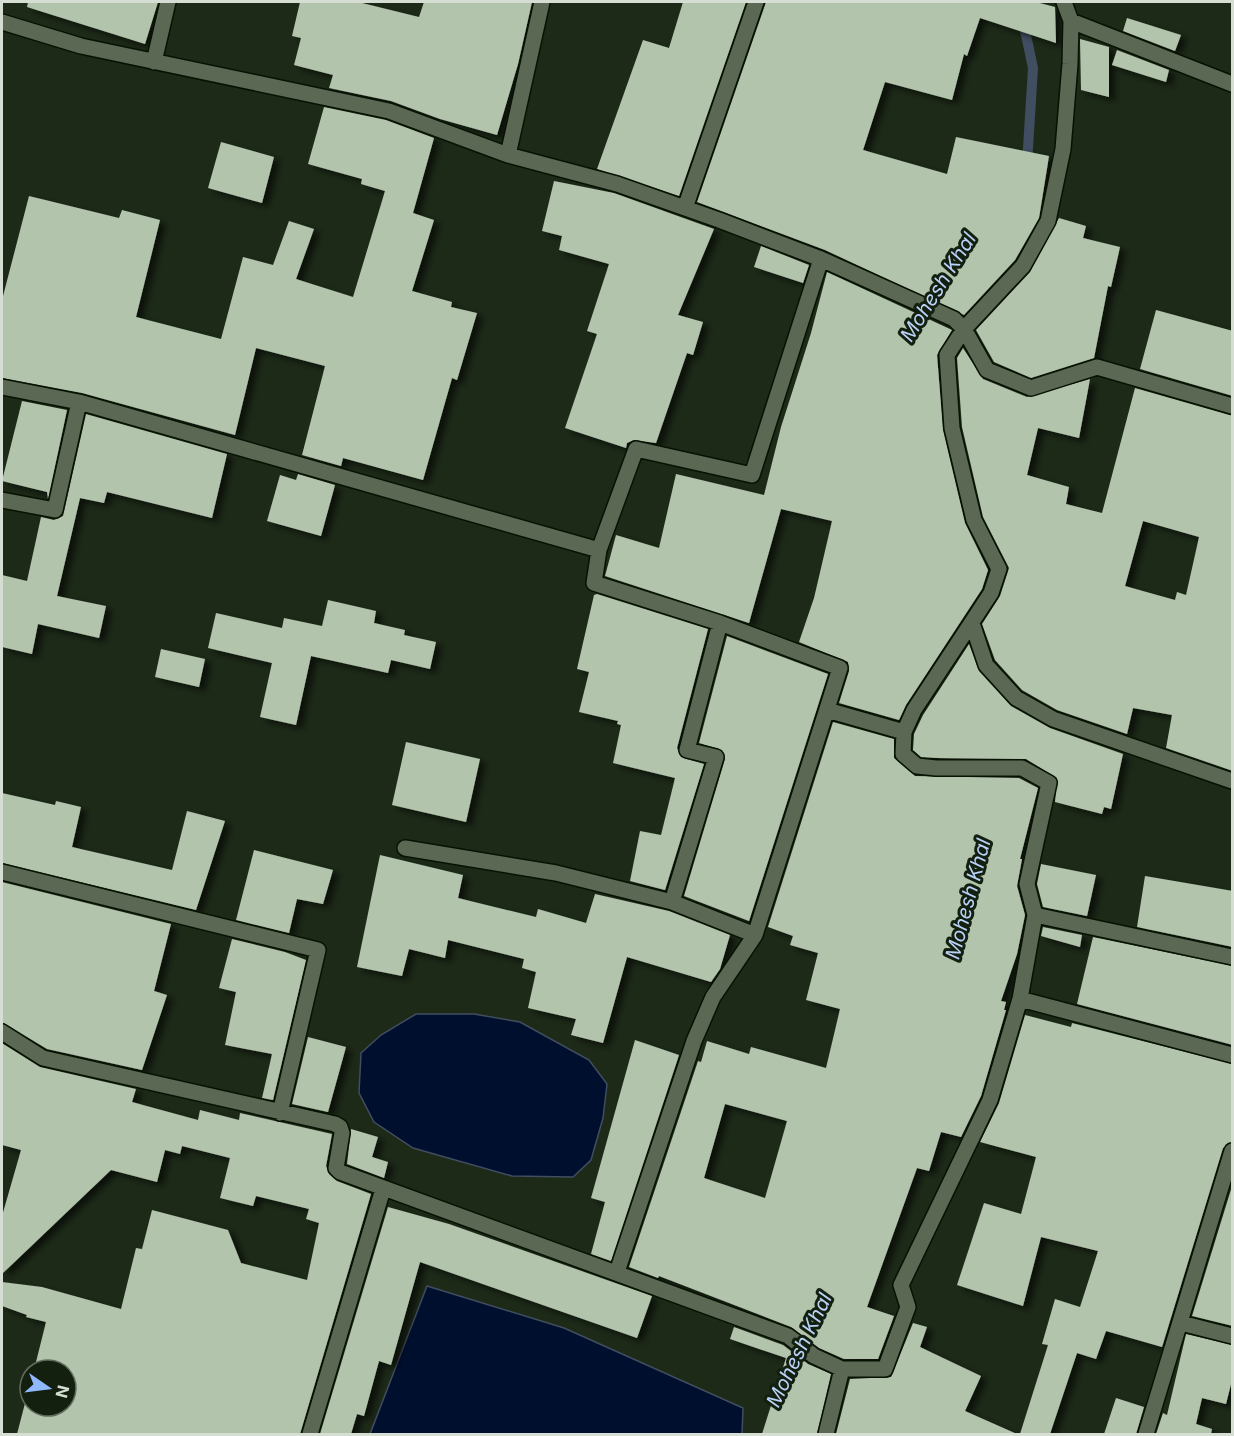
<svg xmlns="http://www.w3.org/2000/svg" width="1234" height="1436" viewBox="0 0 1234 1436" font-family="Inter,sans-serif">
  <defs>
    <filter id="shadow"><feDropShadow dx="6" dy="4" stdDeviation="3" flood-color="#0009"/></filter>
  </defs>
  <rect width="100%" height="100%" fill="#1d2a18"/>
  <!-- water -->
  <path fill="#010f2f" stroke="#414d60" stroke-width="1.5" d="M416,1014H474L520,1022L589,1060L607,1084L603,1118L591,1160L573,1177L512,1176L413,1148L374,1122L359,1093L361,1053L381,1035Z
    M427,1286L564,1328L743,1408L742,1434H370Z"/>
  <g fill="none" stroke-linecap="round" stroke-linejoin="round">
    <!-- stream -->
    <path stroke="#414d60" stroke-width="10" d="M1019,2L1033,68L1027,164"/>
  </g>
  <!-- building -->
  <path fill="#b3c4ad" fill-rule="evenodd" filter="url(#shadow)" d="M28,2H158L145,44L27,7Z
    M300,2H358L419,17L424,2H532L518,64L497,135L440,119L391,101L329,88L333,75L294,65L301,38L292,36Z
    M683,2H746L679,196L597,169L643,40L669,48Z
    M766,2H1036L1055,7L1056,43L980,18L967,56L964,54L952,100L885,82L863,150L947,174L956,137L1049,156L1039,218L1015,260L964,315L825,250L697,202Z
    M1127,18L1181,35L1175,51L1123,31Z
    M1080,39L1109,47V97L1081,90Z
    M1117,50L1169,70L1166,82L1112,65Z
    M324,107L386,120L434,138L413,213L434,220L412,291L452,302L451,307L477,313L457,380L452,378L423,480L343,458L341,466L302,455L325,366L256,348L235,435L82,393L2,378V300L29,196L119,218L122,210L160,220L136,317L221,339L243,257L273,265L289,221L314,229L296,279L353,297L385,191L361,184L362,179L308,164Z
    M221,142L274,157L262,203L208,188Z
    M554,181L614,193L714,229L678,315L703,322L693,355L687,353L656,443L634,440L627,443L626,448L565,428L597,334L587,331L609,264L559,250L562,236L542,231Z
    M1059,218L1086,226L1083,238L1120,247L1111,287L1108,286L1094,358L1031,378L994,362L976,330L1030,272Z
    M761,246L809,265L803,283L754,267Z
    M827,272L952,330L937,355L943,430L965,523L988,570L982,589L906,705L899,720L839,703L849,671L848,662L799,642L814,598L832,521L781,509L749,623L605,576L616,535L659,548L676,474L764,495L781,427L811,333Z
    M1156,310L1233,331V396L1140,369Z
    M963,348L983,379L1027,397L1090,379L1079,438L1038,428L1027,475L1069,487L1066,504L1102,513L1135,388L1233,416V771L1166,748L1172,715L1133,708L1127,734L1057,710L1022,690L995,660L982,624L1000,596L1009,568L983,517L962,427L957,358ZM1143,521L1199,537L1186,595L1177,592L1175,600L1125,586Z
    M22,401L67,410L48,499L47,492L2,481Z
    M86,414L227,454L212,518L107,492L104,503L80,498L57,596L106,606L99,638L38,624L32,654L2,647V575L27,581L41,517L54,520L63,516Z
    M298,474L335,485L321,536L267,521L280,475L296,480Z
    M597,594L708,629L677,748L681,757L704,764L665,890L630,881L640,831L661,835L675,778L613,763L621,725L617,724L618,721L579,712L589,672L577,669L594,595Z
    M328,600L376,611L374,623L405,630L404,635L436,642L430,669L391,660L388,673L311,656L296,725L260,717L272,663L208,648L216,613L282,628L284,618L322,626Z
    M727,636L828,674L749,921L684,896L725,759L722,750L699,743Z
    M969,644L979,671L1011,706L1050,728L1123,754L1111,809L1104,807L1102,814L1055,802L1057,778L1026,759L937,758L921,757L913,750L914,734L923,715Z
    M161,649L205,659L199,687L155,677Z
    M833,722L894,739V758L915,776L1019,778L1038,788L1020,859H1022L1017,886L1025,915L1017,954L1001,1001L1006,1002L1004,1010H1006L981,1096L961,1137L941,1132L929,1171L917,1168L867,1307L894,1316L878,1359H844L819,1348L791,1327L659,1276L658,1278L629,1267L698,1061L701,1062L707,1041L749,1054L751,1047L826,1068L840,1009L806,1000L818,953L790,945L793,936L768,927ZM725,1104L787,1121L765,1198L704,1178Z
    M406,742L480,759L466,822L392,805Z
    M2,793L55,805L56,801L81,807L72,847L172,870L187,811L225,821L196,910L2,863Z
    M254,850L333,870L323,904L297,899L289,933L236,920Z
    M380,855L463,875L458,898L536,917L538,909L586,923L595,894L669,911L730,935L720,969L711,982L627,957L603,1043L571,1035L576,1019L528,1008L536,972L522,968L524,959L448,940L445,958L409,949L402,976L357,967Z
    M1041,864L1096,875L1087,916L1043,907L1037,884Z
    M1145,876L1233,891V947L1137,927Z
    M2,882L171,924L154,991L167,995L142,1070L47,1049L2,1022Z
    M1043,927L1082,935L1080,947L1041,936Z
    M1093,937L1233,966V1045L1077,1004Z
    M232,939L285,952L306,960L273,1100L262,1098L272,1054L225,1045L236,992L219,988Z
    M1025,1015L1071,1027L1072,1023L1233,1064V1142L1223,1148L1162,1347L1106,1331L1096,1359L1077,1353L1050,1434H1020L1048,1345L1042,1344L1055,1299L1080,1307L1098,1251L1041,1237L1023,1306L957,1285L984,1203L1021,1214L1036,1157L980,1142L999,1103Z
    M308,1037L346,1047L328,1112L292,1104Z
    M635,1040L679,1055L611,1261L591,1254L605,1202L591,1198Z
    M2,1043L40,1067L136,1089L132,1102L198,1120L200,1110L239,1120L240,1113L332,1134L326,1166L329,1174L337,1181L371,1194L300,1434H17L30,1384V1406H66V1370H34L46,1322L26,1317L27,1315L2,1306V1282L42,1287L121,1309L136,1248L142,1249L152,1210L228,1230L241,1263L307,1280L319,1223L306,1219L309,1209L256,1196L253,1206L220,1198L230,1158L182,1146L180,1154L165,1150L157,1182L111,1170L2,1274V1216L21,1150L2,1145Z
    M351,1129L378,1137L372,1157L388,1162L384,1178L347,1164Z
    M1233,1183V1326L1192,1316Z
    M388,1207L449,1224L652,1296L637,1338L420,1262L391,1365L379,1361L364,1416L357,1414L351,1434H320Z
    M913,1323L927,1327L920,1347L981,1376L965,1411L1017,1434H836L850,1379L891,1377Z
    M734,1327L783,1345L808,1364L831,1374L817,1434H762L786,1358L730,1339Z
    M1186,1334L1233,1345V1376L1226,1404L1202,1398L1196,1424L1212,1429L1211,1434H1156L1163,1413L1167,1415Z
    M1116,1398L1144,1407L1136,1434H1104Z"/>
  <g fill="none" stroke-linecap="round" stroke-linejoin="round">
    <!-- minor casing -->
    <g stroke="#071203" stroke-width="18">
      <path id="minor" d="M1071,21L1232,84
        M2,22L81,46L389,111L508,155L617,184L719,220L821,259L954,319L964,329L987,370L1031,388L1097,367L1232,406
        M154,62L168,2
        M508,155L542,2
        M685,208L756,2
        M2,387L79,402
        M2,500L55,510L79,402L599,550L636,449L752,475L821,259
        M599,550L594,583L720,623
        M972,623L986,665L1016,698L1053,719L1232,781
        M827,710L904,732
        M405,848L556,873L672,902
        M2,872L318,950L280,1113
        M1035,915L1232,957
        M1020,999L1232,1055
        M2,1032L43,1058L335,1124L340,1127L342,1133L336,1168L340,1172L788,1336L814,1356L842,1369L826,1434
        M617,1272L694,1041L713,997L755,935L672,902L716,757L687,750L720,623L840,668L755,935
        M1181,1323L1232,1336
        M842,1369H885L908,1307L901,1285L990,1100L1020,999L1035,915L1027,884L1049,783L1022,768H936L917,766L903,754L904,732L914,710L991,593L999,569L974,520L952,428L947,355L964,329L1023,266L1048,221L1063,149L1070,64L1071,21L1064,2
        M310,1434L383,1189
        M1146,1434L1232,1151"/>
    </g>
    <!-- minor -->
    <use href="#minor" stroke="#5a6854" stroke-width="15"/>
  </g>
  <g text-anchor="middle" stroke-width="6" stroke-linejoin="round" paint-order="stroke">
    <!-- water labels -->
    <g font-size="20" font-style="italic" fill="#bad2f8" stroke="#14200f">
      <text transform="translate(938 287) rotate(-58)" y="7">Mohesh Khal</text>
      <text transform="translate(968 899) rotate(-75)" y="7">Mohesh Khal</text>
      <text transform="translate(799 1350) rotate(-64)" y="7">Mohesh Khal</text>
    </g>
  </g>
  <!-- border -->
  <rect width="1234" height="1436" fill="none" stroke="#d6ded3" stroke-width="6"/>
  <!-- north arrow -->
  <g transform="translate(48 1388) rotate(104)"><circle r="28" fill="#14200f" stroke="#626c5d" stroke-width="1.5"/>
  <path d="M0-4.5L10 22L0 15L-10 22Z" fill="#8fb8fd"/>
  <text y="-9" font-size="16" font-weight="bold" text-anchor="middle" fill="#d6ded3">N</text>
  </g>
</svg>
